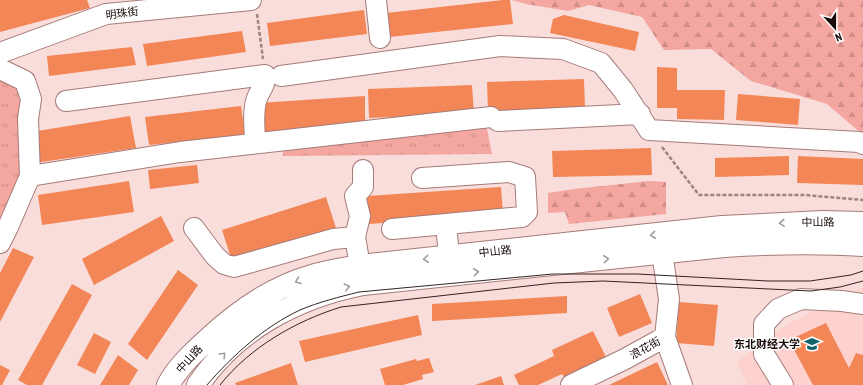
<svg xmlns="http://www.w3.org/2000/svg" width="863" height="385" viewBox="0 0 863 385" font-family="'PT Sans Narrow','Noto Sans SC',sans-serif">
  <defs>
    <pattern id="grass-tufts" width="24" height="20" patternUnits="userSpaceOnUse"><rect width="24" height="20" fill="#f4a6a1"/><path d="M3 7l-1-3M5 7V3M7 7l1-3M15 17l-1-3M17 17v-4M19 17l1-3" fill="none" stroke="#d18e89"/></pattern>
    <pattern id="forest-firs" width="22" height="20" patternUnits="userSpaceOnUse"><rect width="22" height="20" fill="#f4a6a1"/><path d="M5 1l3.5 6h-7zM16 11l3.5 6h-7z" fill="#d18e89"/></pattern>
  </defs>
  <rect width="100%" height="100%" fill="#f9dddb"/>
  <!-- built -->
  <path fill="#fdd1ce" d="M863,287V385H747L737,362L786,325Z"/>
  <!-- grass -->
  <path fill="url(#grass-tufts)" d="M0,76L16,85L21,106L23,178L0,227Z
    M486,124L492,154L283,156V151Z"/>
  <!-- forest -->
  <path fill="url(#forest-firs)" d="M512,0H863V135L827,104L751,81L711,49L664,50L642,17L589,5L568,11L526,4Z
    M649,181L666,182V214L569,224L565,212L548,213V193L574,189Z"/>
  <!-- building -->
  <path fill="#f38657" d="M0,0H87L90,8L0,32Z
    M503,0H510L513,24L389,37L386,13Z
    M364,10L367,34L270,46L267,23Z
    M564,15L639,32L635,51L550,33L553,19Z
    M242,31L246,52L147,66L143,44Z
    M132,47L136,65L49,76L47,56Z
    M657,67L677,68V90H725L724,120L677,119V108H657Z
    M584,79L585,108L488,112L487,82Z
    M472,85L474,114L369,118L368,89Z
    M738,94L800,99L798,125L736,120Z
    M365,96V125L260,132L258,103Z
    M241,106L245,135L149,145L145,117Z
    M130,116L136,148L35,163L31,132Z
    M651,148L652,175L553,177L552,151Z
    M789,156V175L715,177V158Z
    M798,156L863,159V185L797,183Z
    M197,165L199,183L150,189L148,170Z
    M129,181L134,212L42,225L38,195Z
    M501,187L503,214L369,224L367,196Z
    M326,197L336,228L232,261L222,230Z
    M161,216L174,241L94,285L82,259Z
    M13,248L34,257L0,322V273Z
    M178,270L198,285L147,360L128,344Z
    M72,284L92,295L42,385H27L18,380Z
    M640,294L652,323L619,337L607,308Z
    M567,296V313L432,321V304Z
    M679,302L718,305L714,346L676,343Z
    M418,315L422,335L305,362L299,341Z
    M826,323L849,368L856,353L863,355V385H813L789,340Z
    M593,331L606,357L564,377L562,374L538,385H519L514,375L554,356L552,350Z
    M94,333L111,342L95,374L77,365Z
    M118,355L138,370L129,385H100Z
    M429,358L434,372L422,375L423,379L403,385H385L380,369L416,359L417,361Z
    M657,362L668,385H609Z
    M291,363L298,385H236L235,383Z
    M0,365L10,370L2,385H0Z
    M501,376L504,385H475Z"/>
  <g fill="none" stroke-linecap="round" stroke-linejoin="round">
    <!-- minor casing -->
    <g stroke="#a57b78" stroke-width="22">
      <path id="minor" d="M376,0L380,38
        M0,53L106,14L251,0
        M0,69L25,81L31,99L28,119L30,176L180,152L491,117
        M281,76L500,46L563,49L601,63L623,90L649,130L859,142L863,144
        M66,101L265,75C266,85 260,90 257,98C252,112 255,129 255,143
        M498,121L640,114
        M446,224L449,256
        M194,228L215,256L224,264L234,267L333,239L355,237
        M392,229L522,217L527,212L525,177L509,172L422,178
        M0,243L8,227L30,176
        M662,253L669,299L665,337L682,385
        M360,266L355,237L360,216L355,196L363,187V170
        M571,385L625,359L665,337
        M783,385L764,354V324L778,309L801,299L842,301L863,304"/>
    </g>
    <!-- highway casing -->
    <g stroke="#a57b78" stroke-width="24">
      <path id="highway" d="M168,385C177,368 192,354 206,341C236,313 271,287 312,276C327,271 343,269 360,266L722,227L822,222L863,223
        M198,385C236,329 297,297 363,284L724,246C772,243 815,242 863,245"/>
    </g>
    <!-- path -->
    <path stroke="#9b8583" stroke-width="2.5" stroke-dasharray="4 2" stroke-linecap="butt" d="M257,14L263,59
      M662,147L699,195H805L863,200"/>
    <!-- minor -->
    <use href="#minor" stroke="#fff" stroke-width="20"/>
    <!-- highway -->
    <use href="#highway" stroke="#fff" stroke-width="22"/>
    <!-- tram -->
    <path stroke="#352423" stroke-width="1" d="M207,385C233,355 264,327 300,310C319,302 339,297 359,292L553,274H637L768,281H810L851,275L863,271
      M220,385C250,347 296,321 341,307L554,283L603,281L811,291L840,287L863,281"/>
  </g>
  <!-- one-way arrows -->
  <defs><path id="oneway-chevron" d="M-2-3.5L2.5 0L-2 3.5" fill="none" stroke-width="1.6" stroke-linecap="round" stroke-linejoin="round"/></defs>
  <g stroke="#a39d9d">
    <use href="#oneway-chevron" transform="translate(782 223) rotate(178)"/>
    <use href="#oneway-chevron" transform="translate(653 235) rotate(174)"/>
    <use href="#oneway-chevron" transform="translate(426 259) rotate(174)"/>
    <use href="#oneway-chevron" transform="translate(606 259) rotate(-6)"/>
    <use href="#oneway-chevron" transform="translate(476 272) rotate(-6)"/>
    <use href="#oneway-chevron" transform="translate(298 281) rotate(159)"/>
    <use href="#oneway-chevron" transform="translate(347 287) rotate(-11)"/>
    <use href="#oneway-chevron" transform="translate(223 355) rotate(-45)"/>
  </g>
  <!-- icons -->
  <defs>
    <g id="university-bare" transform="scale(1.2)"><path d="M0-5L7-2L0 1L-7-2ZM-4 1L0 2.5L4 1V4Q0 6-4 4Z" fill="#16646b" stroke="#fff" stroke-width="2.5" paint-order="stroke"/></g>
  </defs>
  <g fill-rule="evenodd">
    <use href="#university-bare" x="812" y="344"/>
  </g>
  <g text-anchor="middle" stroke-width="3" stroke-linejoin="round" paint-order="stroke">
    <!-- street labels -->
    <g font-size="11" fill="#190a09" stroke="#fff">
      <text transform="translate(122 13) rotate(-8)" y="4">明珠街</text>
      <text transform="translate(818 222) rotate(-1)" y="4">中山路</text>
      <text transform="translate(495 251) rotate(-6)" y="4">中山路</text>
      <text transform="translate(645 348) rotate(-29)" y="4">浪花街</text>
      <text transform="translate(189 359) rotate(-48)" y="4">中山路</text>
    </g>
    <!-- poi labels -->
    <g font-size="11" font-weight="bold" fill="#190a09" stroke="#fff" text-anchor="end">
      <text x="800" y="348">东北财经大学</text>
    </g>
  </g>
  <!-- north arrow -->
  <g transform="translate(835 28) rotate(159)" stroke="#ffffff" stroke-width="3" paint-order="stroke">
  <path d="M0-3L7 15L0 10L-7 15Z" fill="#190a09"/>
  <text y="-6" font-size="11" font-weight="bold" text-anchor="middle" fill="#190a09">N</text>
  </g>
</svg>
